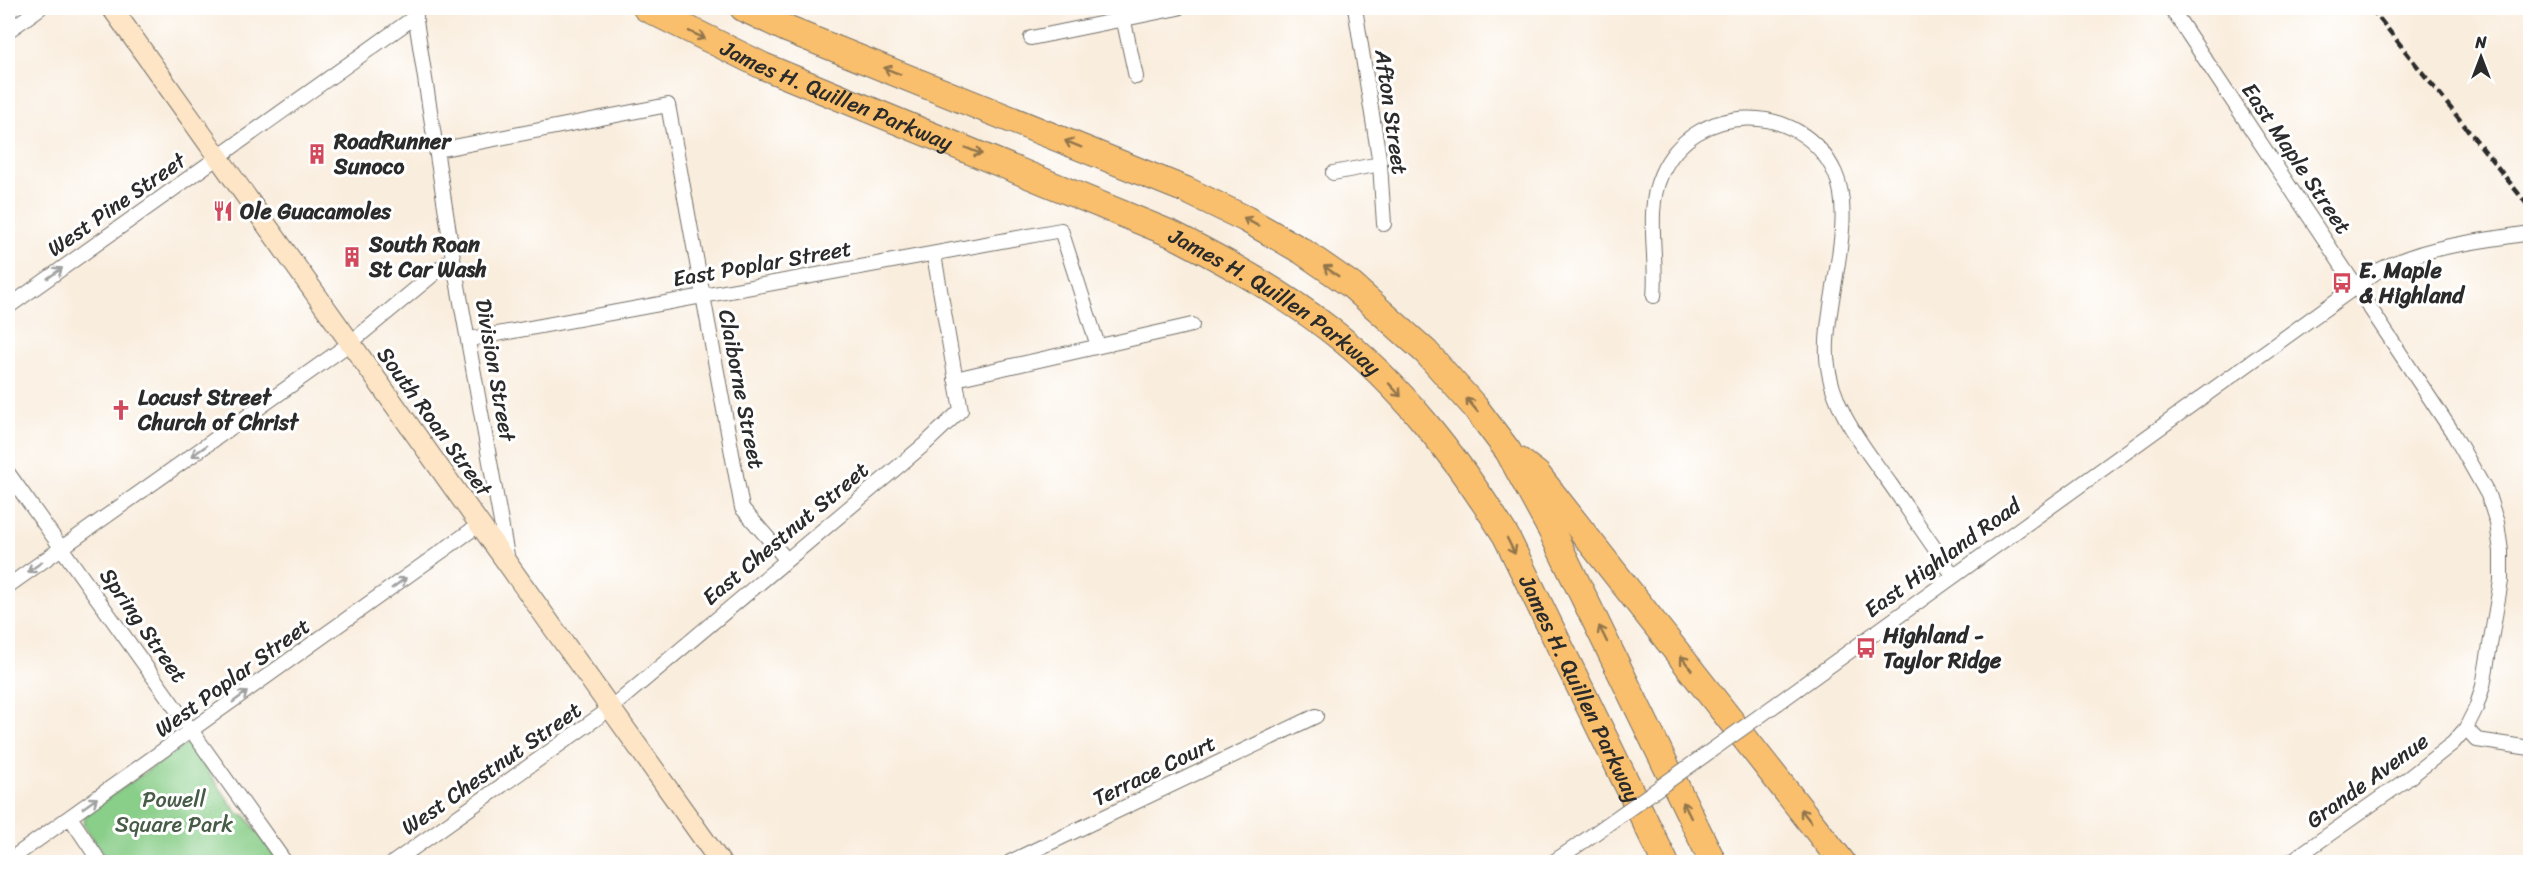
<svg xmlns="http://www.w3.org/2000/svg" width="2538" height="870" viewBox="0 0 2538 870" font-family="Sriracha,sans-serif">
  <rect width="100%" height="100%" fill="#fff"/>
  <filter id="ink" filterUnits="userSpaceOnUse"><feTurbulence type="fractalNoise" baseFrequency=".0167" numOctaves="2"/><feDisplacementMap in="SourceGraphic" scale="12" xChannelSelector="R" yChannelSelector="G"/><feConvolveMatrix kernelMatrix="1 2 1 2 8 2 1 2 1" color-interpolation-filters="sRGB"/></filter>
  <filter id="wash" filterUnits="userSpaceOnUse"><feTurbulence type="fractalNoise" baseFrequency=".008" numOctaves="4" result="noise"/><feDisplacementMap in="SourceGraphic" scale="24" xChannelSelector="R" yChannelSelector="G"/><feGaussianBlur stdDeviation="1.35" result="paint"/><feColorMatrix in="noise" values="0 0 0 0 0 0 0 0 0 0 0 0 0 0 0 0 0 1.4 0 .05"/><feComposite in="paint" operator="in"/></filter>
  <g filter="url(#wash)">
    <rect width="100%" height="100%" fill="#f9eddd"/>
    <!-- green -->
    <path fill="#89ce89" stroke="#5a7c5a" stroke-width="1.5" d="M190,741L202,755L201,762L238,814L245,815L279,862H107L83,824L86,813Z"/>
  </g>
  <g filter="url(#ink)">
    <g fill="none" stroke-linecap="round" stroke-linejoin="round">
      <!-- minor casing -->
      <g stroke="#736f69" stroke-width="16">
        <path id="minor" d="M414,8L453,258L508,561
          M1121,8L1136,77
          M1355,8L1380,164L1384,224
          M2171,8L2453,433L2488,495L2497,523L2501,551V581L2483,686L2476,708L2466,728L2453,743L2406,780L2290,862
          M8,31L40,8
          M1031,38L1178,8
          M438,150L668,105L742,508L786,559
          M1333,173L1380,164
          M1654,296C1658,258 1645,211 1661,175C1693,101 1801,99 1835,173C1857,220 1824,303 1827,357C1830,407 1863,446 1891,485C1912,515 1932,545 1953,575
          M8,307L416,16
          M470,339L1061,230L1098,346
          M955,379L1192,325
          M8,473L285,862
          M8,586L349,344L453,258
          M1778,703L2376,272C2425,245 2477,242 2530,233
          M2466,728L2477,740L2530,748
          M70,817L100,862
          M8,861L480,524
          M394,862L611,708L925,444L961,410L934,255
          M1010,862L1316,716
          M1553,862L1584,841"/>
      </g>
      <!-- secondary casing -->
      <g stroke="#736f69" stroke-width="22">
        <path id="secondary" d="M112,8L720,862"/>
      </g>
      <!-- motorway casing -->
      <g stroke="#736f69" stroke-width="28">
        <g id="motorway">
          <path id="s1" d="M646,8L763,66L1174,235C1228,263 1281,292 1329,329C1402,385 1458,460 1506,536L1665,862"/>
          <path d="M743,8L789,30L1186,190L1246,219L1302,251L1351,285L1426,352L1475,407L1508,451L1551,530L1713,862"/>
          <path d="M1520,461L1537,474L1842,862"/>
        </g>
      </g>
      <!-- minor -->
      <use href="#minor" stroke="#fff" stroke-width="14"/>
      <!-- secondary -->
      <use href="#secondary" stroke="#fde5c5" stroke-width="20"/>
      <!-- motorway -->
      <use href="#motorway" stroke="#f9bf6d" stroke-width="26"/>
      <!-- rail -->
      <path stroke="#2b2b2b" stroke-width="4.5" stroke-dasharray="9 4.5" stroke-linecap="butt" d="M2371,8L2530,208"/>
      <!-- minor-bridge casing -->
      <g stroke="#736f69" stroke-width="16" stroke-linecap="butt">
        <path id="minor-bridge" d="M1584,841L1778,703"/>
      </g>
      <!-- minor-bridge -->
      <use href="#minor-bridge" stroke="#fff" stroke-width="14"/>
    </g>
    <!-- one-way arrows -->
    <defs><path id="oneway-shaft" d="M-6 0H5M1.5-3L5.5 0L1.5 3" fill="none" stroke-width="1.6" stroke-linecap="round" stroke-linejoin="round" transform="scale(1.5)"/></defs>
    <g stroke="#92754c">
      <use href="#oneway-shaft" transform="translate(697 35) rotate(25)"/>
      <use href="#oneway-shaft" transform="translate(892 71) rotate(-158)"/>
      <use href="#oneway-shaft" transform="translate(1073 144) rotate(-158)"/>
      <use href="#oneway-shaft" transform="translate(974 151) rotate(22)"/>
      <use href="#oneway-shaft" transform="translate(1251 222) rotate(-151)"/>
      <use href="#oneway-shaft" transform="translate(1331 271) rotate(-145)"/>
      <use href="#oneway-shaft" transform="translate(1395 390) rotate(47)"/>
      <use href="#oneway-shaft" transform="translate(1472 405) rotate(-130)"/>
      <use href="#oneway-shaft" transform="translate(1511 546) rotate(64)"/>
      <use href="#oneway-shaft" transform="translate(1603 634) rotate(-116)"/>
      <use href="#oneway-shaft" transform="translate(1686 663) rotate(-128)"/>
      <use href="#oneway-shaft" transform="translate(1687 810) rotate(-116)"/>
      <use href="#oneway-shaft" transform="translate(1806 816) rotate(-128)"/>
    </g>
    <g stroke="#a0a0a0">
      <use href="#oneway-shaft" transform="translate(55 273) rotate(-35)"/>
      <use href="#oneway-shaft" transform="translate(199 451) rotate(145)"/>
      <use href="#oneway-shaft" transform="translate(35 567) rotate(145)"/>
      <use href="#oneway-shaft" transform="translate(399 583) rotate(-36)"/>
      <use href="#oneway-shaft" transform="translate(240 697) rotate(-36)"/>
      <use href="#oneway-shaft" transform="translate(90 803) rotate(-35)"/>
    </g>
  </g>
  <!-- icons -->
  <defs>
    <g id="building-bare" transform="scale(1.62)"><path d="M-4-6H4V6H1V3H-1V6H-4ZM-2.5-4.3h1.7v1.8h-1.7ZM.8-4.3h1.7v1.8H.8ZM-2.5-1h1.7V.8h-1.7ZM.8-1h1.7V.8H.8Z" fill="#d1495b" stroke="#fff" stroke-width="2.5" paint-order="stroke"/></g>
    <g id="restaurant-bare" transform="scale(1.62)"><path d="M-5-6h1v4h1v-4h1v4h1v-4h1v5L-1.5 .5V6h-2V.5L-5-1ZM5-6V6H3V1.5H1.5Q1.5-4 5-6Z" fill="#d1495b" stroke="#fff" stroke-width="2.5" paint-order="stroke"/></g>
    <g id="bus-bare" transform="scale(1.62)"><path d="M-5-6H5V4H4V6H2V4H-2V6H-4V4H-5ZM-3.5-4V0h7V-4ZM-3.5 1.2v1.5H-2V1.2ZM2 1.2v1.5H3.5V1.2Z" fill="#d1495b" stroke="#fff" stroke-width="2.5" paint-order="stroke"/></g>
    <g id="church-bare" transform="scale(1.62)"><path d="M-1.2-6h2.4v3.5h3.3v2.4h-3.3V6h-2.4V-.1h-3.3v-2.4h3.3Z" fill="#d1495b" stroke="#fff" stroke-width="2.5" paint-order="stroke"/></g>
  </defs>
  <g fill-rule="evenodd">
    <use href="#building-bare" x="317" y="154"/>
    <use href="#restaurant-bare" x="223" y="211"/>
    <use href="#building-bare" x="352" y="257"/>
    <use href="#bus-bare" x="2342" y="283"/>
    <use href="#church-bare" x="121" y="410"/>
    <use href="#bus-bare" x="1866" y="648"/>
  </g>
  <g text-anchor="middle" stroke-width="6" stroke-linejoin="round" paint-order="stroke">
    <!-- street labels -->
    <g font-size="22" fill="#2b2b2b" stroke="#fff">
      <text dy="8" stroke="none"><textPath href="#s1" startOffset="210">James H. Quillen Parkway</textPath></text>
      <text transform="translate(1392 112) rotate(82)" y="8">Afton Street</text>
      <text transform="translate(2297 158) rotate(56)" y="8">East Maple Street</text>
      <text transform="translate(116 204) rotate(-35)" y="8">West Pine Street</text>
      <text transform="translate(762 263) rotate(-10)" y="8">East Poplar Street</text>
      <text dy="8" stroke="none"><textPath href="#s1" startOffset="696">James H. Quillen Parkway</textPath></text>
      <text transform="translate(496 370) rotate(80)" y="8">Division Street</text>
      <text transform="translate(742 389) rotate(79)" y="8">Claiborne Street</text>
      <text transform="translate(435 421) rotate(54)" y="8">South Roan Street</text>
      <text transform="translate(785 533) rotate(-40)" y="8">East Chestnut Street</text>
      <text transform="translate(1942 557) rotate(-36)" y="8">East Highland Road</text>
      <text transform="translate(144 625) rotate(55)" y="8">Spring Street</text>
      <text transform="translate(232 677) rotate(-36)" y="8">West Poplar Street</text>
      <text dy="8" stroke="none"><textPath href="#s1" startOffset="1200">James H. Quillen Parkway</textPath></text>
      <text transform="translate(491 768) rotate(-35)" y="8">West Chestnut Street</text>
      <text transform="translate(1154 770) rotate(-26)" y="8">Terrace Court</text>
      <text transform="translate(2367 780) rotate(-36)" y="8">Grande Avenue</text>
    </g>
    <!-- poi labels -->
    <g font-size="22" font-weight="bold" fill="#2b2b2b" stroke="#fff" text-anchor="start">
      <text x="334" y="149">RoadRunner<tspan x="334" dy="25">Sunoco</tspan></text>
      <text x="240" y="219">Ole Guacamoles</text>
      <text x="369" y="252">South Roan<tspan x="369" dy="25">St Car Wash</tspan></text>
      <text x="2359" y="278">E. Maple<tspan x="2359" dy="25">&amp; Highland</tspan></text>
      <text x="138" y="405">Locust Street<tspan x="138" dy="25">Church of Christ</tspan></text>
      <text x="1883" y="643">Highland -<tspan x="1883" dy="25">Taylor Ridge</tspan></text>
    </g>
    <!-- park labels -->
    <g font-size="22" fill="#475c47" stroke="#fff">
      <text x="174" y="807">Powell<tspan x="174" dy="25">Square Park</tspan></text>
    </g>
  </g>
  <!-- margin -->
  <rect width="2538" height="870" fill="none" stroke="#fff" stroke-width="30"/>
  <!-- north arrow -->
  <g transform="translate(2481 57)" stroke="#ffffff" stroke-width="4.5" paint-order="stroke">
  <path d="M0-4.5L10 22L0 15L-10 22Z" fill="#2b2b2b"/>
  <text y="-9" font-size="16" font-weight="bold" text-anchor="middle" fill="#2b2b2b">N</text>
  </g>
</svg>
